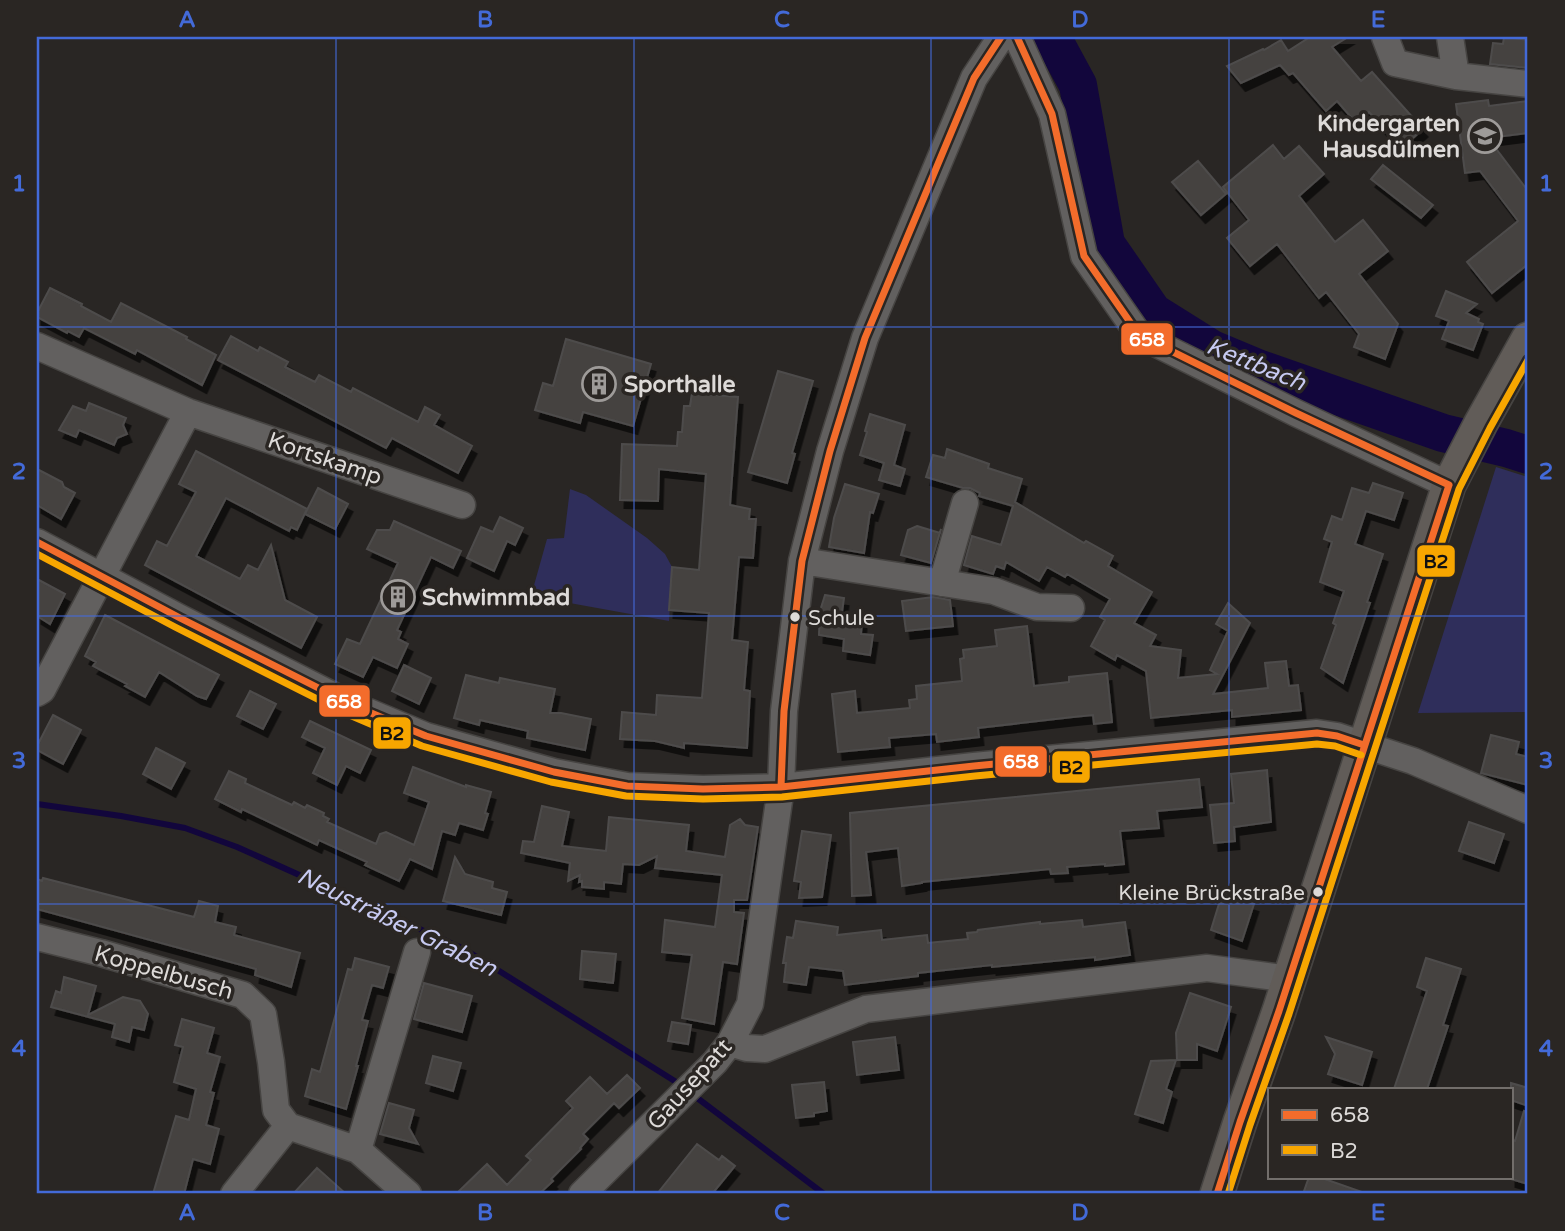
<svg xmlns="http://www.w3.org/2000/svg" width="1565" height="1231" viewBox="0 0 1565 1231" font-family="'Varela Round',sans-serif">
  <defs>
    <filter id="shadow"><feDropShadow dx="4.5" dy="8" stdDeviation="0" flood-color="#0009"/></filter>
  </defs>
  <rect width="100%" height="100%" fill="#292624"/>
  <!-- green -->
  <path fill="#2f2e5b" d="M1496,467L1528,477V712L1418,713Z
    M570,489L586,495L647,538L665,554L672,567L669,621L531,596L547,539L564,538Z"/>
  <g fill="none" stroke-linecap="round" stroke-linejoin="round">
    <!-- stream -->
    <path stroke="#12063c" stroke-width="6" d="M37,804L121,816L185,828L237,847L464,949L681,1085
      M692,1094L824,1194"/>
    <!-- river -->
    <path stroke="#12063c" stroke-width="38" d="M1052,37L1078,85L1106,244L1153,312L1212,349L1260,369L1443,433L1506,448L1528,455"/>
  </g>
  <!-- building -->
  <path fill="#444240" stroke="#4e4c4b" stroke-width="2" filter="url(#shadow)" d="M1310,37H1348L1332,47L1361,81L1372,72L1423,129L1401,149L1369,112L1357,124L1337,101L1326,111L1293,73L1289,75L1280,65L1241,83L1227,66L1263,49L1264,50L1281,40L1288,51Z
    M1504,37L1528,40V68L1490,64L1493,43L1503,44Z
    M1488,100L1489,106L1528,101V133L1488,138L1528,191V264L1492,293L1467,262L1518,221L1480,171L1465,173L1456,104Z
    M1273,145L1284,159L1299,146L1324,174L1299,196L1335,242L1363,220L1388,251L1359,274L1398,324L1385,359L1354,347L1359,334L1326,292L1319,298L1277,244L1250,266L1227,238L1249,220L1223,187Z
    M1198,161L1226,194L1201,215L1172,182Z
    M1383,165L1433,205L1421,218L1371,179Z
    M50,288L82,304L81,306L111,322L121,303L187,337L186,339L216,355L202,385L137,350L135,354L84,328L79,337L68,331L67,333L37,317V313Z
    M1446,291L1477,304L1466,313L1479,319L1478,322L1483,324L1473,350L1442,339L1449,321L1436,316Z
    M231,336L258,351L260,347L288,362L285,367L315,382L319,375L351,392L353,388L418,422L425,407L440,415L434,425L472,446L458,473L392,438L386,448L218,360Z
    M566,339L651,364L633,426L583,412L580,423L535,410L543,383L553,386Z
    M778,371L813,381L792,453L795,454L787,483L748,472Z
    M692,393L738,397L730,505L750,509L749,519H756L753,558L739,557L732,640L748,642L744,690L750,691L747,748L684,743V748L655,741L620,739L622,712L656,715L657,695L702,698L709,613L669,610L672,567L699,570L706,474L659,469L658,501L620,500L622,444L677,446L678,432H682L684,406H690Z
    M89,403L126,418L123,425L127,434L117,438L114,445L79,430L76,437L59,430L73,406L86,411Z
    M870,414L905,425L894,465L905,469L900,486L879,480L884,463L860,455L867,432L865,431Z
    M947,449L989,464L988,468L1022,479L1015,502L1084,543L1086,541L1113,556L1108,566L1152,592L1134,623L1156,635L1150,646L1181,650L1178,678L1217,674L1210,670L1228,631L1216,624L1228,603L1250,623L1213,694L1268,688L1265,663L1286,661L1289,686L1298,685L1301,710L1232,717V710L1151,718L1146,671L1117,655L1115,660L1091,646L1105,620L1100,617L1110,599L1067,574L1065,577L1047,567L1039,581L1006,562L1004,569L996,566L993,574L964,565L972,536L1001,545L1013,506L979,496L980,493L970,488H963L926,477L933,455L945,458Z
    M196,451L307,509L297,530L291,527L289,531L226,498L196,556L240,579L248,565L258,570L271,545L285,600L317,617L301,648L145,565L157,541L167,546L196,492L179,484Z
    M37,469L62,482L64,487L75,493L61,519L37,505Z
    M1373,483L1403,493L1394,520L1366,511L1355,544L1383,554L1367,602L1370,603L1343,683L1321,668L1336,625L1333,623L1344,591L1320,582L1332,542L1324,539L1332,516L1342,520L1352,488L1369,493Z
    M845,484L879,494L873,513L870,512L864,553L829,547L834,518Z
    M318,488L348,504L335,529L305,514Z
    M500,517L523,528L515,545L507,541L494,571L467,558L481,527L493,532Z
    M394,521L461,551L453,568L431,557L397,630L401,632L398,639L408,644L397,668L373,657L363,677L335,664L347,639L360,644L398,563L367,549L377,530H390Z
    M917,526L940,533L941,529L931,563L901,555L908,530Z
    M37,579L65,594L50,624L37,616Z
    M825,595L844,598L841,619L862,621L861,634L873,635L870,655L843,651L844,639L819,635L820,611Z
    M933,597L950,600L953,626L906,631L902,601Z
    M105,615L219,675L206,699L197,696L159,672L145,697L125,686L127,684L93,666L96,662L85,656Z
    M1027,626L1034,686L1069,682V677L1107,673L1112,722L1094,724L1093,715L1073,717L978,728L979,737L937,742L936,734L889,738L890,747L838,752L832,694L855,691L857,713L910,708L909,700L917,699L916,686L962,681L960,659L964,658L963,650L997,646L995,630Z
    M404,665L431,678L419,704L392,691Z
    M466,675L499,683L500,678L555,689L550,713H561L591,719L585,750L527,738L528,731L480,720L479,725L454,718Z
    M250,691L276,704L263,729L237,716Z
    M53,715L81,730L63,764L37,750V746Z
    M310,721L371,750L360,773L346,766L337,785L313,773L325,748L302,737Z
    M1491,735L1519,742L1516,754L1528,757V785L1481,773Z
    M156,748L185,763L171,789L143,774Z
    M413,767L466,787V785L491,792L485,813L488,814L483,830L459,823L455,835L442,831L432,869L410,859L399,881L365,865L367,862L319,840L317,845L242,809L241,812L215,799L229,771L246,779L245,783L292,805L294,802L305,808L307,805L324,813L323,816L329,819L327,822L376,844L380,834L386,832L414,845L429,802L404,793Z
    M1267,770L1271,822L1234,827L1235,841L1214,843L1210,805L1234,803L1231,774Z
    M1199,779L1202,807L1157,811L1159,828L1120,831L1124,864L1105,866V864L1067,867L1068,873L1051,874L1050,869L922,882V883L902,886L898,848L866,852L871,895L852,896L850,813Z
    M542,806L569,812L562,846L606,851L609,817L689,825L686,851L725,857L730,825L740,819L745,825L758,827L747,900H734V912L744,913L737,964L723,962L714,1024L682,1018L692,955L662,952L665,920L715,927L722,875L655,868L657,856L639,865L623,864L621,884L604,882V889L582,887V881L579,882L580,875L568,881L570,863L521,853L523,841L534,842Z
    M1469,822L1504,834L1494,863L1459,851Z
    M802,831L831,835L822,897L799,898L801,882L794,881Z
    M455,857L465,874L493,882L492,888L507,892L501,915L443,901Z
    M43,878L194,917L199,901L218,906L215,922L236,927L234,935L300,953L291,987L255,975L256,969L37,909V879L42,881Z
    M1222,894L1254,904L1242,941L1211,930Z
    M1082,920L1083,927L1125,922L1130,955L1095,960V957L992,967V965L918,973V976L845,985L843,971L809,967L806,985L784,982L786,963H783L787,937L793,938L796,921L838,927L837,935L881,930L882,940L927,935L928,943L968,939L967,933L977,932L978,930L1040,922V924Z
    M582,951L616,954L613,983L580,979Z
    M355,958L389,967L383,988L372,985L362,1020L368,1021L356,1066H358L346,1109L305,1096L312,1069L320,1072L348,969L352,970Z
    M1426,958L1461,969L1443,1025L1448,1026L1427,1089H1394L1427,991L1417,987Z
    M64,977L96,986L88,1015L123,997L140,1001L148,1014L144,1030L132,1027L129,1042L112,1037L115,1024L51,1007L56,991L61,993Z
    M424,983L472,996L462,1032L414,1019Z
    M1190,993L1231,1007L1217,1051L1197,1044V1060H1177L1176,1033Z
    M182,1019L214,1028L207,1053L220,1057L210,1092L214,1093L206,1125L219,1129L210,1164L193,1159L184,1194H153L176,1116L189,1120L196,1089L174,1082L183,1047L175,1045Z
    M672,1022L691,1025L688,1044L668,1041Z
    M895,1037L899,1070L857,1075L853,1042Z
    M1326,1037L1372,1052L1362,1085L1328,1074L1335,1054Z
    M433,1056L461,1063L453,1091L426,1083Z
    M1176,1060L1166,1089L1172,1092L1163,1123L1135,1114L1151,1061Z
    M627,1075L640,1088L619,1108L614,1103L583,1134L588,1139L580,1148L581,1149L551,1179L553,1181L539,1194H456L487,1164L507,1185L531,1160L526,1156L573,1108L566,1101L590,1077L607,1094Z
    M824,1082L827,1111L814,1113V1116L796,1118L792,1085Z
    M1511,1083L1528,1088V1106L1511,1100Z
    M389,1103L414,1110L409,1128L418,1144L380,1134Z
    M1524,1111L1528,1112V1184L1511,1179V1140L1515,1141Z
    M697,1144L719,1160L722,1156L735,1166L712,1194H657Z
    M317,1168L346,1194H293Z
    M1309,1177H1319L1362,1192L1361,1194H1303Z"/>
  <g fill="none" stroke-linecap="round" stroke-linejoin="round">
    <!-- minor casing -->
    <g stroke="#464442" stroke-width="29">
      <path id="minor" d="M1017,37L1052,114L1084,256L1139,335L1296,413L1449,485
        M1385,37L1395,63L1456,76L1528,84
        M1450,37L1456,76
        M37,346L188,412L462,505
        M37,542L180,618L352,705L426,736L486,753L554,772L627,786L703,789L781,787L974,766L1317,733L1337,736L1413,761L1528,810
        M802,561L994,591L1037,607L1071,608
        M942,583L965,503
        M37,693L42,690L188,412
        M37,937L101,953L243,995L263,1014L271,1062L276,1110L288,1126L358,1150L408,1194
        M730,1043L747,1048L765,1049L866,1009L1207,968L1289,979
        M358,1150L417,952
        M234,1194L288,1126
        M582,1194L715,1062L730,1043L750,1004L781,787L784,711L802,561L830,451L865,338L974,78L1001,37"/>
    </g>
    <!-- major casing -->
    <g stroke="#464442" stroke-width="36">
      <path id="major" d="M1217,1194L1240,1122L1279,1011L1449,485L1481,423L1528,339"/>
    </g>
    <!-- minor -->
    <use href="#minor" stroke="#62605f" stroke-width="26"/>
    <!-- major -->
    <use href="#major" stroke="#615c58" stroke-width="33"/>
    <!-- bus-1 casing -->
    <g stroke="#2a2623" stroke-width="12">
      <path id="bus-1" d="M1017,37L1052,114L1084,256L1139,335L1296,413L1449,485
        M37,542L180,618L352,705L426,736L554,772L627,786L703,789L781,787L974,766L1317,733L1337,736L1364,745
        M781,787L784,711L802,561L830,451L865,338L974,78L1001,37
        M1217,1194L1240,1122L1279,1011L1449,485"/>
    </g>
    <!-- bus-2 casing -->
    <g stroke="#2a2623" stroke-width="12">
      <path id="bus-2" d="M37,554L175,627L347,714L422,746L551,782L626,796L703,799L782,797L975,776L1317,744L1335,746L1361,755
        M1228,1194L1250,1125L1289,1014L1459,489L1490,428L1528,360"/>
    </g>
    <!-- bus-1 -->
    <use href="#bus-1" stroke="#f36c2b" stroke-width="7"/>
    <!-- bus-2 -->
    <use href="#bus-2" stroke="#f7a600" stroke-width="7"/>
  </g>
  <!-- grid -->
  <path fill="none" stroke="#436ad8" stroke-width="2" stroke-opacity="0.55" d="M336,37V1194M634,37V1194M931,37V1194M1229,37V1194M37,327H1528M37,616H1528M37,904H1528"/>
  <!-- icons -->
  <defs>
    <g id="school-ring" transform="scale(1.75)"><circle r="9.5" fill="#2a2623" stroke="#9e9b99" stroke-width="1.5"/><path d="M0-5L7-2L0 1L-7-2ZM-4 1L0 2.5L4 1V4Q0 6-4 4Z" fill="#9e9b99"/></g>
    <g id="building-ring" transform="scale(1.75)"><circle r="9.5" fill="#2a2623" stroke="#9e9b99" stroke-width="1.5"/><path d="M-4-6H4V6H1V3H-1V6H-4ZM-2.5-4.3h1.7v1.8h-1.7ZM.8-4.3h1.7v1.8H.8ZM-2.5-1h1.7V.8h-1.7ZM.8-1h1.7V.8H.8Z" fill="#9e9b99"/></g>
  </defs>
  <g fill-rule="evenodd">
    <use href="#school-ring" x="1485" y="136"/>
    <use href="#building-ring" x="599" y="384"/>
    <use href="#building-ring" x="398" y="597"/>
  </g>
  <!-- markers -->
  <g fill="#dddad8" stroke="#2a2623" stroke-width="2.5">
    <circle cx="795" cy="617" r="6"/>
    <circle cx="1318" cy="892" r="6"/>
  </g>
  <g text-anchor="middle" stroke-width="7" stroke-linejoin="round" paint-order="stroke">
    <!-- bus labels -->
    <g font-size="21" fill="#dddad8" stroke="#2a2623" text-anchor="start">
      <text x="808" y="625">Schule</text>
      <text x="1305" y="900" text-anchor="end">Kleine Brückstraße</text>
    </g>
    <!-- poi labels -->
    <g font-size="23" font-weight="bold" fill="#dddad8" stroke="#2a2623" text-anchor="start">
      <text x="1460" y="131" text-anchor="end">Kindergarten<tspan x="1460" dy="26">Hausdülmen</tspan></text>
      <text x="624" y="392">Sporthalle</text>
      <text x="422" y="605">Schwimmbad</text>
    </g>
    <!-- street labels -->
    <g font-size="23" fill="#dddad8" stroke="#2a2623">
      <text transform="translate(325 458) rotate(19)" y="8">Kortskamp</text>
      <text transform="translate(164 972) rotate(16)" y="8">Koppelbusch</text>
      <text transform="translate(689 1084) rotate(-48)" y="8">Gausepatt</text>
    </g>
    <!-- water labels -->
    <g font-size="24" font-style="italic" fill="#c7caf1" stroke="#2a2623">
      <text transform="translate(1256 364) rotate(22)" y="8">Kettbach</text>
      <text transform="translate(397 922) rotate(26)" y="8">Neusträßer Graben</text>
    </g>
  </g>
  <g stroke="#2a2623" stroke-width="2.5">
    <rect x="1120" y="322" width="54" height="34" rx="7" fill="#f36c2b"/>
    <rect x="1416" y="544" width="40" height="34" rx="7" fill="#f7a600"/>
    <rect x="318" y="684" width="53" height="34" rx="7" fill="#f36c2b"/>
    <rect x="372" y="716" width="40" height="34" rx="7" fill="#f7a600"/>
    <rect x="994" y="745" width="54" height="33" rx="7" fill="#f36c2b"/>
    <rect x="1051" y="750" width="40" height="34" rx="7" fill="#f7a600"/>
  </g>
  <g font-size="19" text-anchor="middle" font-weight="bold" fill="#fff">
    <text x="1147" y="346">658</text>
    <text x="344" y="708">658</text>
    <text x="1021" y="768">658</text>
  </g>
  <g font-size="19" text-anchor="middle" font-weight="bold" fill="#111">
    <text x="1436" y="568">B2</text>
    <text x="392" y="740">B2</text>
    <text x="1071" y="774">B2</text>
  </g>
  <!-- border -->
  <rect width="1565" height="1231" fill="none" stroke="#2a2623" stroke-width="77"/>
  <!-- legend -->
  <rect x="1268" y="1088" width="245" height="91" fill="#2a2623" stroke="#726e6b" stroke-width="2"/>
  <rect x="1282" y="1110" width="35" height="10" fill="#f36c2b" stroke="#726e6b" stroke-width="2"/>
  <text x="1330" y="1122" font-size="21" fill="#dddad8">658</text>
  <rect x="1282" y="1145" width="35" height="10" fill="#f7a600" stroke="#726e6b" stroke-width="2"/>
  <text x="1330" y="1158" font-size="21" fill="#dddad8">B2</text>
  <rect x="38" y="38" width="1488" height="1154" fill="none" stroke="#436ad8" stroke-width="2.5"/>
  <g font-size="23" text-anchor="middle" font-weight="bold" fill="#436ad8">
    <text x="187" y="27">A</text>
    <text x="485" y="27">B</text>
    <text x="782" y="27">C</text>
    <text x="1080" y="27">D</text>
    <text x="1378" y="27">E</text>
    <text x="19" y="191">1</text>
    <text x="1546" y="191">1</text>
    <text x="19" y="479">2</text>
    <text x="1546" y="479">2</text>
    <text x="19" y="768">3</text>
    <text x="1546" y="768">3</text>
    <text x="19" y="1056">4</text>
    <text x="1546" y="1056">4</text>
    <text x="187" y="1220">A</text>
    <text x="485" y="1220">B</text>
    <text x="782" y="1220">C</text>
    <text x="1080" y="1220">D</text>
    <text x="1378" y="1220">E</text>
  </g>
</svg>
